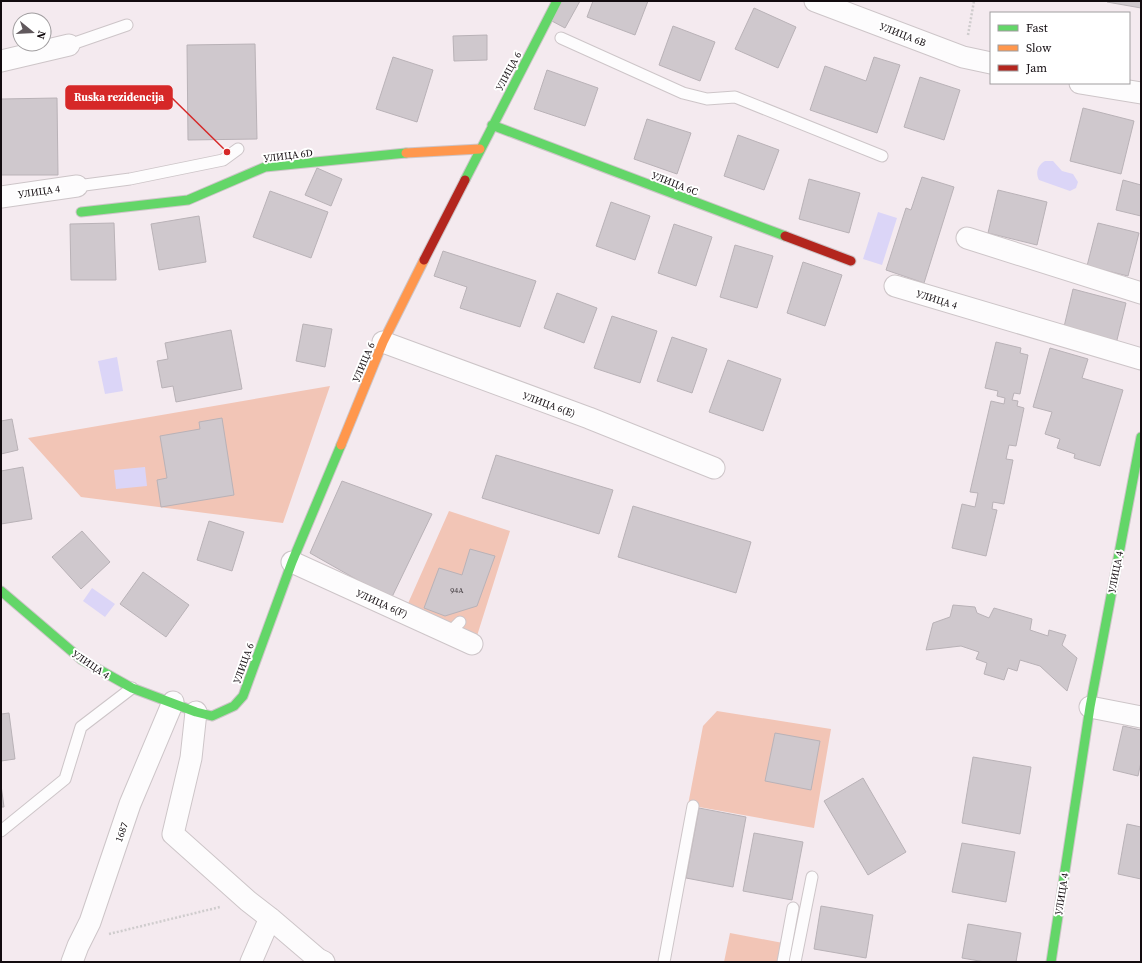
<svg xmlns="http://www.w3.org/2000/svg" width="1142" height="963" viewBox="0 0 1142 963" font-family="'Source Serif 4',serif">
  <rect width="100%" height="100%" fill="#f4eaef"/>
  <!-- green -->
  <path fill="#f2c5b6" d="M330,386L283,523L81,497L28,438Z
    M449,511L510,531L476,639L406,608Z
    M717,711L831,729L814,828L688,805L703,726Z
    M730,933L783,943L778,962H724Z"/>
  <!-- water -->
  <path fill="#dbd5f7" d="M1045,161H1053L1062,171L1073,174L1078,182L1076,188L1070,191L1039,180C1035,172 1038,165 1045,161Z
    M878,212L897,218L882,265L863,259Z
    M117,357L123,391L105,394L98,361Z
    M145,467L147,486L116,489L114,470Z
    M92,588L115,604L105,617L83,601Z"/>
  <!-- building -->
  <path fill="#cfc8cd" stroke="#b9b2b7" d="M560,1H580L565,28L550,20Z
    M593,1H648L635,35L587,17Z
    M1107,1H1141V8L1107,2Z
    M754,8L796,27L778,68L735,49Z
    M673,26L715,42L700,81L659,65Z
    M487,35V60L454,61L453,36Z
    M255,44L257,139L188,140L187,45Z
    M393,57L433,70L417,122L376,109Z
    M874,57L900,65L877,133L810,110L825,66L866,81Z
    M547,70L598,88L585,126L534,109Z
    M920,77L960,90L944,140L904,127Z
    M57,98L58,175H1V99Z
    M1083,108L1134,121L1121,174L1070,161Z
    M647,119L691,133L677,174L634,159Z
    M738,135L779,150L764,190L724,176Z
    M317,168L342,179L331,206L305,195Z
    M922,177L954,187L924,283L886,270L906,208L911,210Z
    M809,179L860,193L849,233L799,219Z
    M1123,180L1141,185V216L1116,210Z
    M998,190L1047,202L1037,245L988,233Z
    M270,191L328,212L311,258L253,237Z
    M611,202L650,216L635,260L596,246Z
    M199,216L206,262L159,270L151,224Z
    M114,223L116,280H71L70,224Z
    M1098,223L1139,233L1128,276L1087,266Z
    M674,224L712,237L696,286L658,273Z
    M735,245L773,256L757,308L720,297Z
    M443,251L536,281L520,327L460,308L467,287L434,276Z
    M803,262L842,275L825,326L787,313Z
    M1073,289L1126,303L1116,344L1063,331Z
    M557,293L597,308L584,343L544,328Z
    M612,316L657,331L640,383L594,368Z
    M303,324L332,329L325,367L296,361Z
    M231,330L242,389L176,402L173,386L162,388L157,361L168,359L165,343Z
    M672,337L707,349L692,393L657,381Z
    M996,342L1021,348L1020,353L1028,355L1020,394L1014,393L1012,400L1018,401L1017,406L1024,408L1016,446L1009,445L1006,459L1013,460L1004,504L993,502L992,509L997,510L986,556L952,548L962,504L975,507L978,493L970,492L991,401L1004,404L1005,398L997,396L998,391L985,388Z
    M1050,348L1088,359L1082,378L1123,390L1100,466L1074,458L1075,454L1057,448L1060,439L1045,434L1052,412L1033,407Z
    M728,360L781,379L763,431L709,412Z
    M222,418L234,495L161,507L157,480L167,478L160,436L200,429L199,422Z
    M12,419L18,450L1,454V421Z
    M496,455L613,490L599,534L482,498Z
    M23,467L32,519L1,524V471Z
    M342,481L432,514L391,599L310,553Z
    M633,506L751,542L736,593L618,557Z
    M209,521L244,532L232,571L197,560Z
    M82,531L110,562L81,589L52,557Z
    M470,549L495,556L477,606L445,616L424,608L439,568L462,575Z
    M143,572L189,605L166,637L120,604Z
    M953,605L975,607L977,613L989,618L994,608L1032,619L1030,630L1048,636L1049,630L1066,635L1062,645L1077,658L1067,691L1040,666L1020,660L1017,671L1008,668L1004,680L984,674L987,663L976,659L979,652L961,646L926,650L933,623L950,617Z
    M9,713L15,759L1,761V714Z
    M1123,726L1141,730V762L1138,776L1113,770Z
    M775,733L820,741L811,790L765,781Z
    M973,757L1031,767L1020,834L962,823Z
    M863,778L906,852L868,875L824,801Z
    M1,785L4,807H1Z
    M699,808L746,817L733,887L686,878Z
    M1127,824L1141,827V879L1118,874Z
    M754,833L803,842L792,900L743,891Z
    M962,843L1015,852L1006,902L952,892Z
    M821,906L873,915L866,958L814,949Z
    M968,924L1021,933L1016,962H985L962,958Z"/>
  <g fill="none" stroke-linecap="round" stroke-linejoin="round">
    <!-- lane casing -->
    <g stroke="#cdc5c8" stroke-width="13">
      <path id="lane" d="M561,38L683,93L707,99L735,97L882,156
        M69,45L127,25
        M77,186L130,179L223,160L238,149
        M449,633L460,622
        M1,831L65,779L81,727L132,688
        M664,962L693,806
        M783,962L793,908
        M795,962L812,877"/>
    </g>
    <!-- street casing -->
    <g stroke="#cdc5c8" stroke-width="23">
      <path id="street" d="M815,1L963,57L991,63
        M1,61L69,45
        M1080,83L1141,93
        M1,197L77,186
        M967,238L1141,293
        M895,286L1141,359
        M383,342L589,418L714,468
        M292,562L472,644
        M1090,707L1141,717
        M196,712L191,758L173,834L248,901L270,918L318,959L324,962
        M72,962L78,946L90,922L130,804L173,702
        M251,962L270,918"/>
    </g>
    <!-- fast casing -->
    <g stroke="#cdc5c8" stroke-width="11">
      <path id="fast" d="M492,125L785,236
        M465,180L557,1
        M81,212L188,200L265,167L406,153
        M1,591L82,660L132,688L196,712L212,716L234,706L243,696L292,562L341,445
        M1051,962L1090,707L1141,437"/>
    </g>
    <!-- slow casing -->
    <g stroke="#cdc5c8" stroke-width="11">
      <path id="slow" d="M406,153L480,149
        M341,445L383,342L424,260"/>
    </g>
    <!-- jam casing -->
    <g stroke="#cdc5c8" stroke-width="11">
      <path id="jam" d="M785,236L851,261
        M424,260L465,180"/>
    </g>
    <!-- path -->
    <path stroke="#cfcccd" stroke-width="2.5" stroke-dasharray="2 2" stroke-linecap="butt" d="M968,35L974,1
      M109,934L220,907"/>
    <!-- lane -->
    <use href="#lane" stroke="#fdfcfd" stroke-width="11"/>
    <!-- street -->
    <use href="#street" stroke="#fdfcfd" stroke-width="21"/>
    <!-- fast -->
    <use href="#fast" stroke="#63d668" stroke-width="9"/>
    <!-- slow -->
    <use href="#slow" stroke="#ff974d" stroke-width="9"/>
    <!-- jam -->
    <use href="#jam" stroke="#b3261e" stroke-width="9"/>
  </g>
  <g text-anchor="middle" stroke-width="4" stroke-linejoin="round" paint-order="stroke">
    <!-- number labels -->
    <g font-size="8" fill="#413a3e">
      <text x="457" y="593">94A</text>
    </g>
    <!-- street labels -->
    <g font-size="10" fill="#120b0f" stroke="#fff">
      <text transform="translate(903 34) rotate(21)" y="4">УЛИЦА 6B</text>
      <text transform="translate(508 71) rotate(-62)" y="4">УЛИЦА 6</text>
      <text transform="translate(288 155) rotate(-7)" y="4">УЛИЦА 6D</text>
      <text transform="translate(675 183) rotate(21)" y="4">УЛИЦА 6C</text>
      <text transform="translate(39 191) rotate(-8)" y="4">УЛИЦА 4</text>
      <text transform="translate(937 299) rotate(17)" y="4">УЛИЦА 4</text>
      <text transform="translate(363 362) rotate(-67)" y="4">УЛИЦА 6</text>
      <text transform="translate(549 404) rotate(20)" y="4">УЛИЦА 6(E)</text>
      <text transform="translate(1115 572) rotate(-79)" y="4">УЛИЦА 4</text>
      <text transform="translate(382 603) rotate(24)" y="4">УЛИЦА 6(F)</text>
      <text transform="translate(243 663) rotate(-70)" y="4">УЛИЦА 6</text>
      <text transform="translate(91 664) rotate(34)" y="4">УЛИЦА 4</text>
      <text transform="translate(121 832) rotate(-71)" y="4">1687</text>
      <text transform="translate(1061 894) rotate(-81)" y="4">УЛИЦА 4</text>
    </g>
  </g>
  <!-- callouts -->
  <path fill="none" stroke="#d62828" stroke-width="1.5" d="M227 152L172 98"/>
  <circle fill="#d62828" stroke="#fff" stroke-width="1.5" cx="227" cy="152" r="4"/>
  <rect fill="#d62828" stroke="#d62828" stroke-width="1.5" x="66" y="86" width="106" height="23" rx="4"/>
  <g font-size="11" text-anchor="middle" font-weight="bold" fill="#fff">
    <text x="119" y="101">Ruska rezidencija</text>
  </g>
  <!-- border -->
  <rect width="1142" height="963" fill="none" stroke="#120b0f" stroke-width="4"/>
  <!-- legend -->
  <rect x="990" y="12" width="140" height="72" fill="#ffffff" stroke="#a09d9f"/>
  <rect x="998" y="25" width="20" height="6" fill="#63d668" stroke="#a09d9f"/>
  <text x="1026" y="32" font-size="12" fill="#120b0f">Fast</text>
  <rect x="998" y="45" width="20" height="6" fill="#ff974d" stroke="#a09d9f"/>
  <text x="1026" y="52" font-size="12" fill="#120b0f">Slow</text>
  <rect x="998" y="65" width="20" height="6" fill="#b3261e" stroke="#a09d9f"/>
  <text x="1026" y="72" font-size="12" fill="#120b0f">Jam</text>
  <!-- north arrow -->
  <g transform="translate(32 32) rotate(108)"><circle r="19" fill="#ffffff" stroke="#a09d9f"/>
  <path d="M0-3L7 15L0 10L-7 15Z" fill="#61595d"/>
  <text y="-6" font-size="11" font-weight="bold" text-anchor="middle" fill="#120b0f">N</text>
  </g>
</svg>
